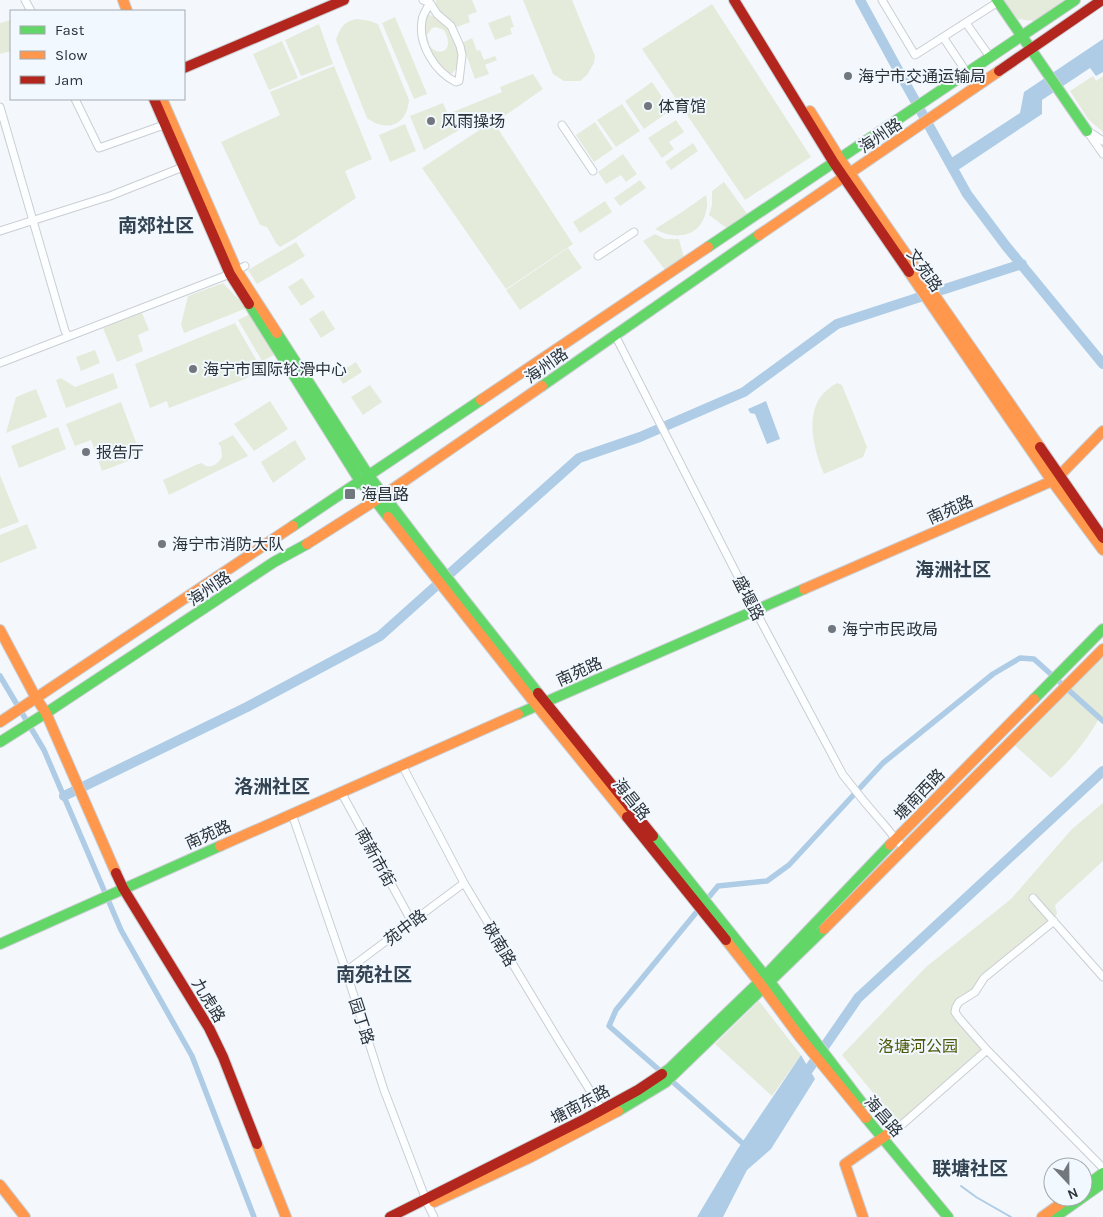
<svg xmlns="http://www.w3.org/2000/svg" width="1103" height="1217" viewBox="0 0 1103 1217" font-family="Karla,'Noto Sans SC',sans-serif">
  <rect width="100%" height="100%" fill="#f4f8fc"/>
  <!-- green -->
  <path fill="#e4ebda" d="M436,0H472L477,12L468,15L470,22L457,27C448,20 434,13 436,0Z
    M523,0H572L595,56L594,63L587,75L580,81H564L553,74Z
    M1004,0H1064L1034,21L1017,19Z
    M712,4L811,157L745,200L642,49Z
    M428,14C436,17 442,21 448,27C456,34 462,57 457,67C457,68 452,73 452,74C439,70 434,58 426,48L430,46C435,54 448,54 448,43C448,38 446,34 444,30L436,27L432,28L427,35L429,43L425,44L423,32L426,15Z
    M510,15L514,27L510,28L512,34L495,40L488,23Z
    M395,17L427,94L414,99L382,23Z
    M357,19L370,21L378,24L409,100C407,125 387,133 367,118L336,40C340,28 344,21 357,19Z
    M11,20V51L0,54V23Z
    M319,24L333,64L301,76L285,40Z
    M472,38L477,51L480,50L484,60L495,56L497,60L485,65L489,74L475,79L462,43Z
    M282,41L298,78L269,90L253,54Z
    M334,66L372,159L345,171L356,198L294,239L280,247L276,243L267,227L260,225L221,142L280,115L270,92Z
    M533,74L543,89L500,119L493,111L424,150L410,116L443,103L448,114L502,92L500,87Z
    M1093,76L1096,81L1103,76V132L1088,119L1070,91Z
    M652,82L671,110L644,129L625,101Z
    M622,104L640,131L616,147L597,120Z
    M676,120L684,132L669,142L674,149L662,158L648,138Z
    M493,121L573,244L506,289L422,168Z
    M595,122L613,149L594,162L576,135Z
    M405,124L416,151L390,162L379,135Z
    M693,143L698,151L671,170L665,162Z
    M623,154L637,174L626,182L621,175L606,184L598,172Z
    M640,180L646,188L620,206L614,198Z
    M724,182L748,215L728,229L709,215L712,205V191Z
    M706,195C707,200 708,206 706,211C701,237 675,241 655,229L682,212Z
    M605,201L612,212L580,233L573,222Z
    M655,234L665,239H679L684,258L666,271L643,241Z
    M296,242L305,256L257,284L248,270Z
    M568,248L582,268L520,310L506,290Z
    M302,278L315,297L301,306L288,287Z
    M223,283L247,308L184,333L181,324L188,296Z
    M323,310L335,329L321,338L309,319Z
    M142,313L149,330L138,335L143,351L117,362L103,328Z
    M250,314L274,355L262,361L238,320Z
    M235,323L258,363V370L245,379L169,408L167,401L150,408L135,364Z
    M95,350L100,363L81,371L76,357Z
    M356,362L362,372L343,384L337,374Z
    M113,373L118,388L66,408L56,380L61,378L75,387Z
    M837,383L842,385L867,447L863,457L824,474C815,453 806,421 819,399C823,393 830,387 837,383Z
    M370,385L382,402L363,415L351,397Z
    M36,389L47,417L6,433L16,397Z
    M270,401L288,429L254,451L234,424Z
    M121,402L141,456L102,471L91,440L75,446L66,424Z
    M58,427L66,449L19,468L11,446Z
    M233,435L248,456L169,495L163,480L198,464L202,463C209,471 218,464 222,457L221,447L218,443Z
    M295,440L306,459L273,483L261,462Z
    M0,475L19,522L0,529Z
    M27,524L37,548L0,563V535Z
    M1103,657V719L1099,718C1090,737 1067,764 1051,778L1010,741Z
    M1103,803V861L1055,905L1057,913L1054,921L959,1002L955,1012L987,1050L900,1126L842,1055L926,967L1011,899L1072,829Z
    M759,1001L801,1055L772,1096L715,1044Z"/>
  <!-- water -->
  <path fill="#aecce6" d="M1103,39V72L1096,76L1090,68L1042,100V114L955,172L948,160L1020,113L1024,92Z
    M766,401L780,439L767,444L755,414L750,413L748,409Z
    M801,1055L815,1079L771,1149L747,1170L723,1217H697L737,1150Z"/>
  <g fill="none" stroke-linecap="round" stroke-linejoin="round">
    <!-- stream -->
    <path stroke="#aecce6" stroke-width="2" d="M961,1186L976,1197L1011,1217"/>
    <!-- canal -->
    <path stroke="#aecce6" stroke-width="5.5" d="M0,676L44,750L121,930L192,1056L254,1217
      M747,1147L609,1026L616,1010L718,886L767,881L789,865L883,763L993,674L1020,658L1034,659L1103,721"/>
    <!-- river -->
    <path stroke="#aecce6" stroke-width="10" d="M860,0L903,79L967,194L1006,246L1103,364
      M64,796L247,707L380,636L579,458L640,437L744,392L837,324L1022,264
      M802,1079L858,998L1103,771"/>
    <!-- street casing -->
    <g stroke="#c9ced3" stroke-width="9">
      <path id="street" d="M25,0L31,11
        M423,0L430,3L437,14L451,26L460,46L462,55L459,81L456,82C435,72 418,44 422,21C422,15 427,9 430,3
        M882,0L915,55L998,2
        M966,23L990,57
        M943,37L967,73
        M75,99L99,148L164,125
        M0,107L65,331L68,336
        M562,125L593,171
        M1087,131L1103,154
        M1091,133L1103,141
        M0,231L110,196L188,165
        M598,256L634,232
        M615,335L755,610L843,775C857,793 871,810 886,827C892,834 897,842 904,848
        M0,363L230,274L245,266
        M402,765L464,883L559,1041L604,1113
        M341,792L412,922
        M292,814L346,971L384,1090L428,1205L434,1217
        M1033,898L1103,977
        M1054,921L984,978L975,992L959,1002L956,1007L955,1012L959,1018L987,1050L1103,1168
        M346,971L464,883
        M889,1136L987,1050"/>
    </g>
    <!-- fast casing -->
    <g stroke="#c9ced3" stroke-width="12">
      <path id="fast" d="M997,0L1087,131
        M708,247L1075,0
        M249,304L360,481L388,517
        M277,333L369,476L433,560L538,693
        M542,386L759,235
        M293,526L481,400
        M1034,699L1103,629
        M518,714L804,589
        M0,742L46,713L274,562L307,544
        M653,836L770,982L862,1103
        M0,944L220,846
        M662,1074L669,1069L759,982L890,845
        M618,1111L666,1082L824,929
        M866,1118L948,1217
        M1083,1188L1103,1173
        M1055,1217L1103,1183"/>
    </g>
    <!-- slow casing -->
    <g stroke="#c9ced3" stroke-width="12">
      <path id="slow" d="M123,0L127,11
        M162,99L237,271L277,333
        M810,111L840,159L1040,447
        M759,235L999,71
        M909,272L1052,481L1103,550
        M481,400L708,247
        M388,517L537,706L627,817
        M307,544L384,495L542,386
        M804,589L1052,481L1060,475L1103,431
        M0,630L36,698L46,713L116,873
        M0,722L293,526
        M890,845L1034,699
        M220,846L518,714
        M824,929L1103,649
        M726,940L759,982L799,1036L866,1118
        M257,1144L286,1217
        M0,1185L25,1217
        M434,1202L529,1158L618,1111
        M863,1217L845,1164L888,1134
        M1042,1217L1070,1197"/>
    </g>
    <!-- jam casing -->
    <g stroke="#c9ced3" stroke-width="12">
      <path id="jam" d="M734,0L834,163L909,272
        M184,68L344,0
        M999,71L1102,0
        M154,99L230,274L249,304
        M1040,447L1103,538
        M538,693L653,836
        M627,817L726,940
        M116,873L123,888L209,1028L223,1057L257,1144
        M390,1217L585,1119L638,1090L662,1074"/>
    </g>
    <!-- street -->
    <use href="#street" stroke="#fdfeff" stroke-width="7"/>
    <!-- fast -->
    <use href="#fast" stroke="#63d668" stroke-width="10"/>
    <!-- slow -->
    <use href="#slow" stroke="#ff974d" stroke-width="10"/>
    <!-- jam -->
    <use href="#jam" stroke="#b3261e" stroke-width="10"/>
  </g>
  <!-- markers -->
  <g fill="#71777d" stroke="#f1f8ff" stroke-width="2">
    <circle cx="848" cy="76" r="5"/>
    <circle cx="648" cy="106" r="5"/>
    <circle cx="431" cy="121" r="5"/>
    <circle cx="193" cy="369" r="5"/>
    <circle cx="86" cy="452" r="5"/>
    <rect x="344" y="488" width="12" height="12" rx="2.5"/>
    <circle cx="162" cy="544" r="5"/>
    <circle cx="832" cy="629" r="5"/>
  </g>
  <g text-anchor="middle" stroke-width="4" stroke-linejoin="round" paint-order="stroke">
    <!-- poi labels -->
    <g font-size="16" fill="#2b3238" stroke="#f1f8ff" text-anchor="start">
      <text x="858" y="82">海宁市交通运输局</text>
      <text x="658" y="112">体育馆</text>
      <text x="441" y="127">风雨操场</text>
      <text x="203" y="375">海宁市国际轮滑中心</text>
      <text x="96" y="458">报告厅</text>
      <text x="361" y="500">海昌路</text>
      <text x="172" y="550">海宁市消防大队</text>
      <text x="842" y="635">海宁市民政局</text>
    </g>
    <!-- street labels -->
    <g font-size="16" fill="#2b3238" stroke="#f1f8ff">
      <text transform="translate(880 135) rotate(-34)" y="6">海州路</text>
      <text transform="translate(925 270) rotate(55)" y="6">文苑路</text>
      <text transform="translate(546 365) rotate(-35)" y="6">海州路</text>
      <text transform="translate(950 509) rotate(-24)" y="6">南苑路</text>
      <text transform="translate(209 588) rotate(-34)" y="6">海州路</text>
      <text transform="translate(749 598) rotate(63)" y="6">盛堰路</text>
      <text transform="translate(579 671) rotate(-24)" y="6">南苑路</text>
      <text transform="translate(919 794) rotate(-46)" y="6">塘南西路</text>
      <text transform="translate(632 799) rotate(51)" y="6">海昌路</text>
      <text transform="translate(208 834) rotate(-24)" y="6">南苑路</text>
      <text transform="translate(376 857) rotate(61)" y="6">南新市街</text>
      <text transform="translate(405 927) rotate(-37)" y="6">苑中路</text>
      <text transform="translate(500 944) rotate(59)" y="6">硖南路</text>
      <text transform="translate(209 1000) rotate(59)" y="6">九虎路</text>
      <text transform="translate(362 1021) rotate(72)" y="6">园丁路</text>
      <text transform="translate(580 1104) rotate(-28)" y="6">塘南东路</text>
      <text transform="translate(884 1116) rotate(49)" y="6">海昌路</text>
    </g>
    <!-- park labels -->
    <g font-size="16" fill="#4c5808" stroke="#f1f8ff">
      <text x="918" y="1052">洛塘河公园</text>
    </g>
    <!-- quarter labels -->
    <g font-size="19" font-weight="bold" fill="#344351" stroke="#f1f8ff">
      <text x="156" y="232">南郊社区</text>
      <text x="953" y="576">海洲社区</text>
      <text x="272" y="793">洛洲社区</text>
      <text x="374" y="981">南苑社区</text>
      <text x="970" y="1175">联塘社区</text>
    </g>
  </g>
  <!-- legend -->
  <rect x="10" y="10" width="175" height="90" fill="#f1f8ff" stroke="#a2a9af"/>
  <rect x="20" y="26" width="25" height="8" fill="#63d668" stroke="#a2a9af"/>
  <text x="55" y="35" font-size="15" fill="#2b3238">Fast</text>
  <rect x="20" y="51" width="25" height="8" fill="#ff974d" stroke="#a2a9af"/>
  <text x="55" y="60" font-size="15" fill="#2b3238">Slow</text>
  <rect x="20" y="76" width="25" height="8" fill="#b3261e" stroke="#a2a9af"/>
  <text x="55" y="85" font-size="15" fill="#2b3238">Jam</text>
  <!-- north arrow -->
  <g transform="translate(1068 1182) rotate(158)"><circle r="24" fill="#f1f8ff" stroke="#a2a9af"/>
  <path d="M0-4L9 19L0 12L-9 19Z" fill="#71777d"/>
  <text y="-8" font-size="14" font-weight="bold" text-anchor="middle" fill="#2b3238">N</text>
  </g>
</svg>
